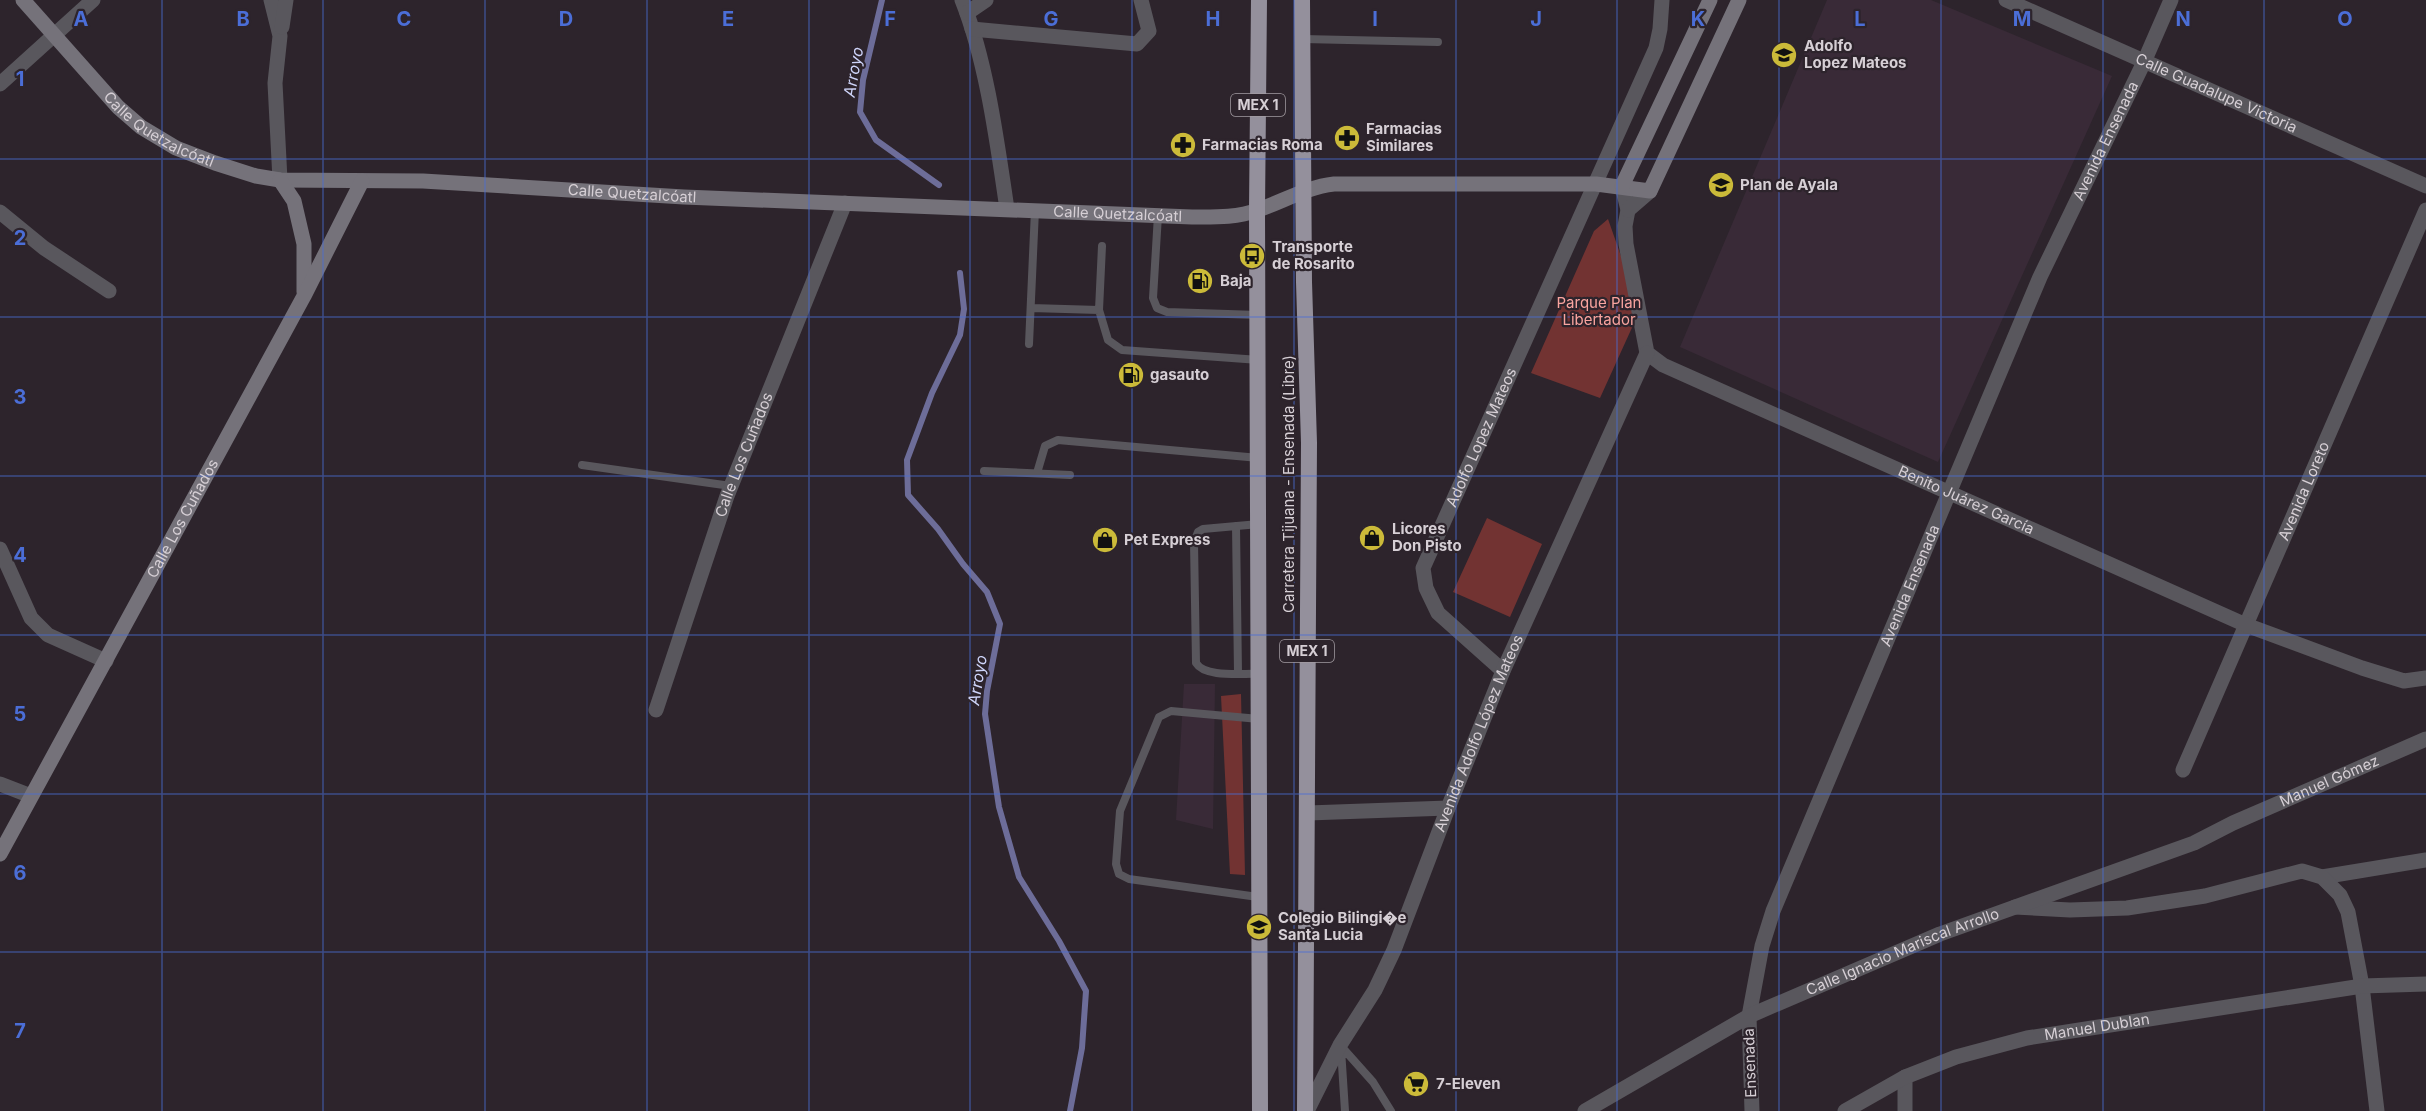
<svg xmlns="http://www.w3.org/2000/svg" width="2426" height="1111" viewBox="0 0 2426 1111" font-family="Inter,sans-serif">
  <rect width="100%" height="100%" fill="#2d242c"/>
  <!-- built -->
  <path fill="#392a37" d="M1827,0H1931L2112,76L1938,462L1680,347Z
    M1184,684H1215L1213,829L1176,820Z"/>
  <!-- green -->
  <path fill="#723332" d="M1608,219L1640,310L1600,398L1531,373L1594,231Z
    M1487,518L1542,544L1510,617L1453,592Z
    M1241,694L1245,875L1230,874L1221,696Z"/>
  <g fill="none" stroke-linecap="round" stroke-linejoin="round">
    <!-- stream -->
    <path stroke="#6d6d99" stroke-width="6" d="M882,0L863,80L860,112L876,140L939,185
      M960,273L964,309L960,335L932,393L907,460L908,495L938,529L963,564L987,592L1000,624L987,691L985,714L999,807L1019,877L1059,941L1086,991L1082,1048L1070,1111"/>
    <!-- service -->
    <path stroke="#59575d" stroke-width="8" d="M1303,39L1438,42
      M1158,215L1153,298L1157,308L1167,312L1258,315
      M1102,246L1099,310L1108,340L1122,350L1259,360
      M1031,308L1099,310
      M1029,344L1035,210
      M582,465L731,486
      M984,471L1070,475
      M1037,473L1045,446L1058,440L1259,458
      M1236,526L1238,673
      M1259,674C1243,673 1205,678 1196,663L1194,542L1198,532L1203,529L1259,524
      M1258,897L1129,879L1119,874L1116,864L1120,811L1159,717L1171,711L1259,719
      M1340,1045L1373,1082L1391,1111
      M1341,1049L1345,1111"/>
    <!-- minor -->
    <g stroke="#59575d" stroke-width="15">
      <path d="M271,0L280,36L275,83L280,180"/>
      <path d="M962,0C987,63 997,142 1007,209"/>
      <path id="s1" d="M2006,0L2426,186"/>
      <path d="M967,13L986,0"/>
      <path d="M282,27L286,0"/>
      <path d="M972,29L1137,44L1149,31L1141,0"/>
      <path d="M0,84L93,0"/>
      <path d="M0,212L44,248L109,291"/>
      <path d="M0,549L31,618L48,635L106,661"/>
      <path id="s2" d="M1503,671L1438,613L1426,588L1423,568L1656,48L1660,29L1662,0"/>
      <path id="s3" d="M656,710L727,496L845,203"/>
      <path id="s4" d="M2183,770L2426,210"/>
      <path d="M0,784L31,796"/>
      <path d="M1308,813L1448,808"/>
      <path d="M2322,877L2426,860"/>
      <path d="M2015,907L2070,910L2127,908L2205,896L2302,871L2322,877L2340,895L2348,912L2362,986L2377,1111"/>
      <path d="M1905,1077V1111"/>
      <path id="s5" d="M1752,1111L1749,1016L1762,946L1773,911L2040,277L2144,62L2171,0"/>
      <path id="s6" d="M1845,1111L1905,1077L1956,1057L2027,1038L2362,986L2426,984"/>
    </g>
    <!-- tertiary -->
    <g stroke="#59575d" stroke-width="15">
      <path id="s7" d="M1622,186L1628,210L1625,226L1626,244L1647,353L1663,365L2246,625L2362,668L2404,681L2426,678"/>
      <path d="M1628,210L1650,191"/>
      <path id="s8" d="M1307,1111L1340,1045L1375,990L1394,950L1448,808L1503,671L1647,353"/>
      <path id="s9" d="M1585,1111L1749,1016L1940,934L2194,843L2233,823L2426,739"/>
    </g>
    <!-- secondary -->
    <g stroke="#75727a" stroke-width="15">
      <path id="s10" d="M23,0L118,107L141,127L176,148L215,163L256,176L280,180L423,181L684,197L1192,217C1214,217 1236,218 1258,210C1284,201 1307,187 1334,184H1596L1650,191L1739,0"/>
      <path d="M280,180L294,201L304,244V292"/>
      <path d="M1622,186L1710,0"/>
      <path id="s11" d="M0,854L304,296L362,181"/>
    </g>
    <!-- trunk -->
    <path stroke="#94909c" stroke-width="16" d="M1259,0L1257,210L1260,1111
      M1302,0L1304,282L1309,443L1305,1111"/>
  </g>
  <!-- grid -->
  <path fill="none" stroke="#4b6ed7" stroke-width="1.5" stroke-opacity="0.55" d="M162,0V1111M323,0V1111M485,0V1111M647,0V1111M809,0V1111M970,0V1111M1132,0V1111M1294,0V1111M1456,0V1111M1617,0V1111M1779,0V1111M1941,0V1111M2103,0V1111M2264,0V1111M0,159H2426M0,317H2426M0,476H2426M0,635H2426M0,794H2426M0,952H2426"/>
  <!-- icons -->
  <defs>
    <g id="school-disc" transform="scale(1.35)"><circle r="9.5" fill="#cbba39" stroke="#2d242c"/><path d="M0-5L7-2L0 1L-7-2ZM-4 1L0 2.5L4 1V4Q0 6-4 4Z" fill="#111"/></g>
    <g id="pharmacy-disc" transform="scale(1.35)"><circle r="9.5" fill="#cbba39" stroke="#2d242c"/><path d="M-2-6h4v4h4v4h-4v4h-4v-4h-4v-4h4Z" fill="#111"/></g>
    <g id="bus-disc" transform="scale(1.35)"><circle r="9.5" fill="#cbba39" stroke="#2d242c"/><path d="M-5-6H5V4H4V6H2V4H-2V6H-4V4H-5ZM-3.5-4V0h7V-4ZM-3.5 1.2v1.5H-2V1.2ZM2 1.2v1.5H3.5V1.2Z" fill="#111"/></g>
    <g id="fuel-disc" transform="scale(1.35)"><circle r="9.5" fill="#cbba39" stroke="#2d242c"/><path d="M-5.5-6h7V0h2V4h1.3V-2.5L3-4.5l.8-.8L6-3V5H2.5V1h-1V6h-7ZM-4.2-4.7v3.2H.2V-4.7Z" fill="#111"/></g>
    <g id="shop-disc" transform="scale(1.35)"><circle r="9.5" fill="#cbba39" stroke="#2d242c"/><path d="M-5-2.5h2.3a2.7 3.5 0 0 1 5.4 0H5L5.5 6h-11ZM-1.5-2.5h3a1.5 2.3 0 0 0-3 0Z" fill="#111"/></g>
    <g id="supermarket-disc" transform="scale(1.35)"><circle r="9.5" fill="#cbba39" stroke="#2d242c"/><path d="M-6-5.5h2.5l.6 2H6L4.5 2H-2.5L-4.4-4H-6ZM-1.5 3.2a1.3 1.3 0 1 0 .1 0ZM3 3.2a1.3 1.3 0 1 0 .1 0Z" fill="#111"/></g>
  </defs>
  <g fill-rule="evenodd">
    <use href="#school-disc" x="1784" y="55"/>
    <use href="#pharmacy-disc" x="1347" y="138"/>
    <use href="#pharmacy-disc" x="1183" y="145"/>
    <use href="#school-disc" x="1721" y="185"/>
    <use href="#bus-disc" x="1252" y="256"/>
    <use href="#fuel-disc" x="1200" y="281"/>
    <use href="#fuel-disc" x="1131" y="375"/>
    <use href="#shop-disc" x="1372" y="538"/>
    <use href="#shop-disc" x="1105" y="540"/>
    <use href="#school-disc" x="1259" y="927"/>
    <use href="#supermarket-disc" x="1416" y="1084"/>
  </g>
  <g text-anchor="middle" stroke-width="4.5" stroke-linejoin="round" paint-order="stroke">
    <!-- shield labels -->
    <g fill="#2d242c" stroke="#a39ca2" stroke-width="1.5">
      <rect x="1231" y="94" width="54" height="22" rx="4.5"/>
      <rect x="1280" y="640" width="54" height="22" rx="4.5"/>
    </g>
    <g font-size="14" font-weight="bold" fill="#d6cfd5">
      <text x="1258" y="110">MEX 1</text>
      <text x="1307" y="656">MEX 1</text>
    </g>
    <!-- poi labels -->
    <g font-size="15" font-weight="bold" fill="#d6cfd5" stroke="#2d242c" text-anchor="start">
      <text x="1804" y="51">Adolfo<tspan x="1804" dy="17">Lopez Mateos</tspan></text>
      <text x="1366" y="134">Farmacias<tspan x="1366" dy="17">Similares</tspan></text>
      <text x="1202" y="150">Farmacias Roma</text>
      <text x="1740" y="190">Plan de Ayala</text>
      <text x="1272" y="252">Transporte<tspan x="1272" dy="17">de Rosarito</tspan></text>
      <text x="1220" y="286">Baja</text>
      <text x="1150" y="380">gasauto</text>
      <text x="1392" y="534">Licores<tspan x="1392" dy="17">Don Pisto</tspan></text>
      <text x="1124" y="545">Pet Express</text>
      <text x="1278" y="923">Colegio Bilingi�e<tspan x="1278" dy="17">Santa Lucia</tspan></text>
      <text x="1436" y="1089">7-Eleven</text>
    </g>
    <!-- street labels -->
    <g font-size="15" fill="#d6cfd5" stroke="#2d242c">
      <text dy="5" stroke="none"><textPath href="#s1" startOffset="230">Calle Guadalupe Victoria</textPath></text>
      <text dy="5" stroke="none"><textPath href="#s10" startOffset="190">Calle Quetzalcóatl</textPath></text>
      <text dy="5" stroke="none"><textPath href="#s5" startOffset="1042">Avenida Ensenada</textPath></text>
      <text dy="5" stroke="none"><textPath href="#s10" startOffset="676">Calle Quetzalcóatl</textPath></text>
      <text dy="5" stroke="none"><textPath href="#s10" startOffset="1162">Calle Quetzalcóatl</textPath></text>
      <text dy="5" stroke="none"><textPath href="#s2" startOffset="278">Adolfo Lopez Mateos</textPath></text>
      <text dy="5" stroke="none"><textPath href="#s3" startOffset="270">Calle Los Cuñados</textPath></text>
      <text transform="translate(1289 484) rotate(-90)" y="5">Carretera Tijuana - Ensenada (Libre)</text>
      <text dy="5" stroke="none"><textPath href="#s4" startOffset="304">Avenida Loreto</textPath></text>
      <text dy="5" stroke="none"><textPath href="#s7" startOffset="522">Benito Juárez García</textPath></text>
      <text dy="5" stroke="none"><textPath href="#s11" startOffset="382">Calle Los Cuñados</textPath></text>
      <text dy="5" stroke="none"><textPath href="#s5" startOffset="556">Avenida Ensenada</textPath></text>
      <text dy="5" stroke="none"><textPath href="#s8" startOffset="416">Avenida Adolfo López Mateos</textPath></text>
      <text dy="5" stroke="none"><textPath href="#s9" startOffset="816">Manuel Gómez</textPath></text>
      <text dy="5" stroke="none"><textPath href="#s9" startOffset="356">Calle Ignacio Mariscal Arrollo</textPath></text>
      <text dy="5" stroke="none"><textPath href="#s6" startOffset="268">Manuel Dublan</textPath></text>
      <text transform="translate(1750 1063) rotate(-92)" y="5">Ensenada</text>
    </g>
    <!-- park labels -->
    <g font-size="15" fill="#faa49f" stroke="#2d242c">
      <text x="1599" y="308">Parque Plan<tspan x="1599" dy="17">Libertador</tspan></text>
    </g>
    <!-- water labels -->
    <g font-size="16" font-style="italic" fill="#ced4f9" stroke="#2d242c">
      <text transform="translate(853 72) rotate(-80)" y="6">Arroyo</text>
      <text transform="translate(977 680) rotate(-81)" y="6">Arroyo</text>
    </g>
  </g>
  <g font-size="20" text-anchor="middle" font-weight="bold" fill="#4b6ed7" stroke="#2d242c" stroke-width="4.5" stroke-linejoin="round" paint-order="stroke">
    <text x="81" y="26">A</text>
    <text x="243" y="26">B</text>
    <text x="404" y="26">C</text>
    <text x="566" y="26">D</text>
    <text x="728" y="26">E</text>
    <text x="890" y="26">F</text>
    <text x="1051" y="26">G</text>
    <text x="1213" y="26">H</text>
    <text x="1375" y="26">I</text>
    <text x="1536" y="26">J</text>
    <text x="1698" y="26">K</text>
    <text x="1860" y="26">L</text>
    <text x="2022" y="26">M</text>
    <text x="2183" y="26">N</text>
    <text x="2345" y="26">O</text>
    <text x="20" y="86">1</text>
    <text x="20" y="245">2</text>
    <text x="20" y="404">3</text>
    <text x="20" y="562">4</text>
    <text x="20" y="721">5</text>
    <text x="20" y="880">6</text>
    <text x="20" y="1038">7</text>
  </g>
</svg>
